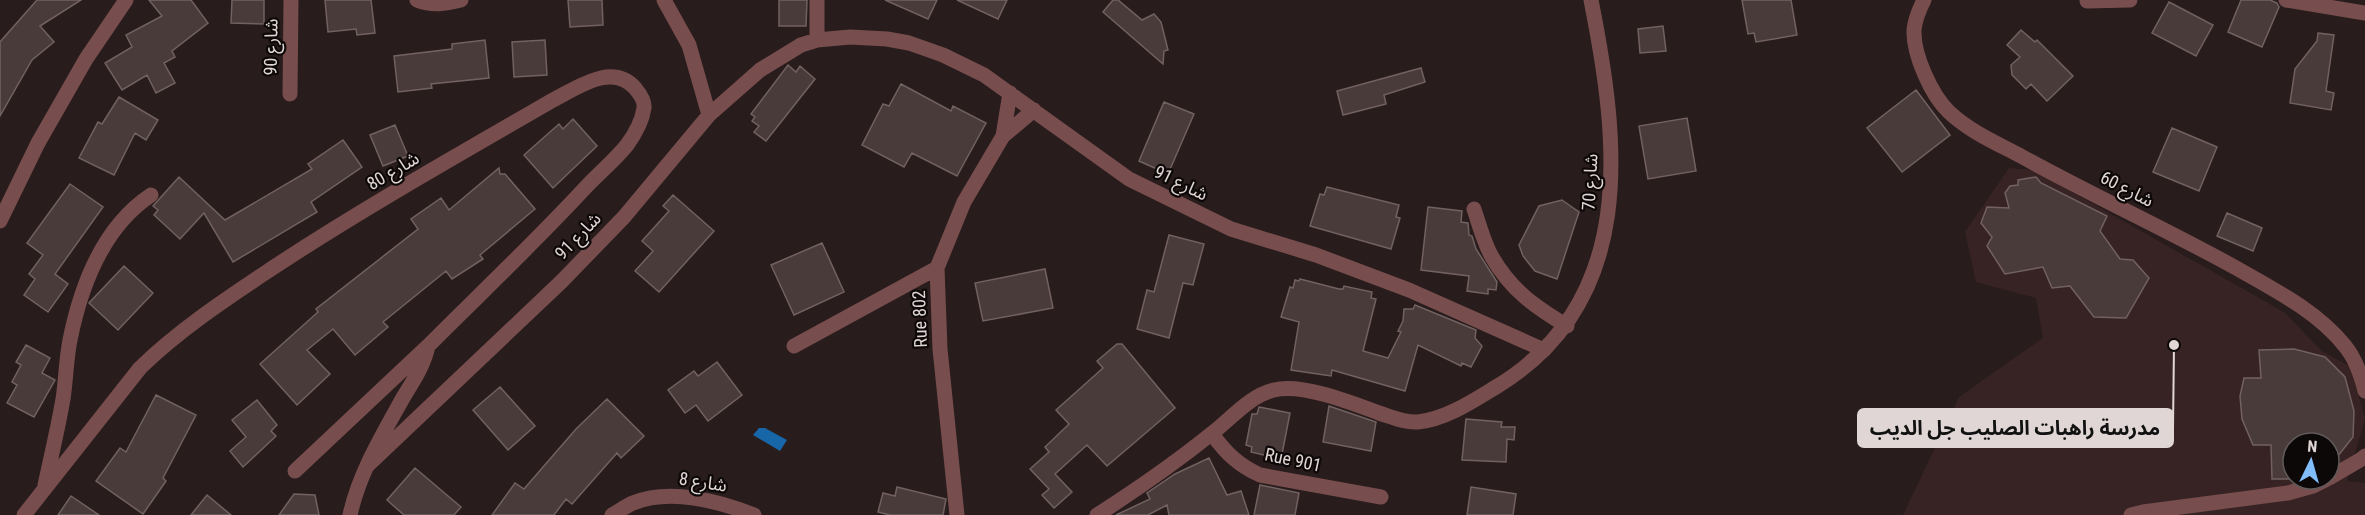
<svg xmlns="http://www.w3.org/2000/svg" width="2365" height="515" viewBox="0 0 2365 515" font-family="'Roboto Condensed','Noto Sans Arabic',sans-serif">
  <rect width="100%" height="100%" fill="#291c1c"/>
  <!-- built -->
  <path fill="#372323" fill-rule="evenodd" d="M2009,168L2033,170L2284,312L2322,351L2351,367L2365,419L2347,481L2365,483V515H1903L1959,397L2043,338L2036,298L1976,282L1965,232ZM2293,443H2329V479H2293Z"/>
  <!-- water -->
  <path fill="#1666a8" d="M759,428H765L787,440L780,451L753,435Z"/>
  <!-- building -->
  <path fill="#4a3b3b" stroke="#716160" stroke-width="1.5" d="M37,0H81L40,26L54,42L32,60L0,116V42Z
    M149,0H191L208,23L172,51L175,57L164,63L175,83L156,93L147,75L122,90L105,63L132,47L126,35L162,16Z
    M232,0H264V24L231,23Z
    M325,0H371L375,33L357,35L356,29L328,32Z
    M568,0H602L603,25L570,27Z
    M779,0H807L806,26H779Z
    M885,0H937L928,19Z
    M957,0H1007L998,19Z
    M1113,0H1118L1142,20L1154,14L1161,22L1168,50L1164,51L1163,64L1103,12Z
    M1742,0H1791L1797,35L1756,42L1754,33L1748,34Z
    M2241,0H2270L2277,3L2279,7L2262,47L2228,32Z
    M2169,2L2213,25L2196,56L2152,33Z
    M1663,26L1666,51L1640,53L1638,29Z
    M2021,30L2035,42L2037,40L2073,76L2047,101L2031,84L2026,89L2012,75L2011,65L2020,57L2007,45Z
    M2318,33L2334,35L2326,91L2334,93L2331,110L2290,103L2295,69L2317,41Z
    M485,40L489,78L431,84L432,88L398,92L394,56L452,49V44Z
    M545,40L547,75L514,77L512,42Z
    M788,65L796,72L800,66L815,79L766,141L754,132L759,126L752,121L755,117L751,114Z
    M1421,68L1425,82L1384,95L1386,104L1343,115L1337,91Z
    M901,84L951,111L953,106L986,123L957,176L912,153L904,167L862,145L883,104L889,106Z
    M1916,90L1950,135L1902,172L1867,128Z
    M119,97L158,120L146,140L135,133L114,175L79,158L98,122L102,124Z
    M1164,102L1194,114L1168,174L1139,161Z
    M1687,118L1696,171L1648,179L1639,126Z
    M573,119L597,146L553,188L524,155L559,124L563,129Z
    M395,125L408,156L383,166L370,135Z
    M2172,128L2217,147L2199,191L2153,172Z
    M343,140L362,167L311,202L317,212L233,262L204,213L180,239L154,215L158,210L153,206L179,177L225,220L312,169L308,164Z
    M499,168L500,174H505L535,209L480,255L483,259L452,279L446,271L383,322L388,327L355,355L333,329L307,350L330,374L297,405L260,364L318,312L316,309L418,229L411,219L441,198L449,210Z
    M2036,177L2041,183L2107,216L2100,231L2120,259L2133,260L2149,278L2126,318L2094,317L2070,286L2052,288L2043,267L2005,274L1987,246L1992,237L1981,223L1987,207L2009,208L2005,193L2010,186L2018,185V180Z
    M70,184L103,207L55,274L68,284L48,312L24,295L35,279L29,274L43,255L27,243Z
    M1327,187L1399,205L1396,217L1400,218L1391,249L1310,226L1320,194L1324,195Z
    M673,195L714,231L659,292L635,271L653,251L642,241L669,211L663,206Z
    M1562,200L1579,212L1557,279L1535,271L1523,256L1519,245L1539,206Z
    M1428,207L1462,211L1461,222L1468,223L1469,235L1472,236L1476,249L1497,282L1496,290L1488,289V294L1467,291L1469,276L1421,270Z
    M2227,213L2262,228L2253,251L2217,236Z
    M1169,235L1204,244L1193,285L1183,283L1169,338L1137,329L1147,290L1154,292Z
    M822,243L844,292L794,315L771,265Z
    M124,266L153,293L118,330L89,303Z
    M1045,269L1053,308L983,321L975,283Z
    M1300,279L1339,289H1343L1344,286L1372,292L1371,298L1376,299L1363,351L1388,358L1401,332L1398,331L1403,321L1404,309H1413L1415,305L1476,330L1475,338L1482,346L1471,367L1462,363L1461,366L1418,345L1405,391L1332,370L1331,376L1291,370L1299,322L1281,317L1290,287L1293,288L1295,280L1299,281Z
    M1117,344H1122L1175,408L1107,466L1087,445L1055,474L1072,492L1054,508L1042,495L1049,489L1030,469L1049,452L1045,447L1069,424L1056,410L1103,368L1097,361Z
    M26,345L50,358L42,373L55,380L34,417L7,403L17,385L12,382L21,365L16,362Z
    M2294,349L2325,357L2345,377L2354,411L2353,437L2329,467V443H2293V479H2272L2271,445H2253L2242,419L2240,396L2244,378H2261L2259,350Z
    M717,362L742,395L708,421L696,405L685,413L668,390L694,371L698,376Z
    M500,387L535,426L508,450L473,410Z
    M156,395L196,415L163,478L166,481L143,514L96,481L120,448L126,452Z
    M607,399L644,436L621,458L617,453L572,504L566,499L554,515H492L515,483L524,489L576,429Z
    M257,400L277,425L271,431L276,436L243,467L230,451L246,437L232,420Z
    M1329,406L1376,422L1371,451L1323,442Z
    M1259,407L1290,413L1282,454L1273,452L1272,457L1251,452L1252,447L1246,445L1252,414H1257Z
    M1466,419L1502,422L1501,427H1515L1514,440L1507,439L1506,462L1462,460Z
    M1209,458L1227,495L1241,491L1249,515H1169L1167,505L1148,515H1116L1150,499L1147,493L1175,474Z
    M415,468L461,507L454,515H404L387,500Z
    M1260,485L1299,493L1295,515H1254Z
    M897,487L946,499L943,515H890L878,512L883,493L895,496Z
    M1471,487L1516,494L1513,515H1467Z
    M294,494L315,495L319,515H279Z
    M207,495L231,515H191Z
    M71,496L99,515H58Z"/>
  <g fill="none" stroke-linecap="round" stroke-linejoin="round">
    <!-- minor -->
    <path stroke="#784d4d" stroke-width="15" d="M417,0C432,6 445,4 461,0
      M664,0L689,45L709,115
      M817,0V40
      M1924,0C1919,10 1915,19 1914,30C1913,55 1932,96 1949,112C1969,131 1996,143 2019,155C2091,195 2166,229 2238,269C2275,290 2318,312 2345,346C2355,358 2361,375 2365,391
      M2087,1L2130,0
      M290,94L291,0
      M1003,136L1010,93
      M1474,209C1479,224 1484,243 1492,257C1511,290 1534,306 1567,326
      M0,221L38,143L86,59L126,0
      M794,346L937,268
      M1212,434C1226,453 1238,465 1260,475L1381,497
      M368,465L562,281L624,217L709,115L760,70L801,45L817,40L850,37L887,39L909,43L943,55L984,75L1129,179L1231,229L1316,255L1409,290L1544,350
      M295,471L428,346
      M2329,478L2360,460L2365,456
      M45,485C51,457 58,428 63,399C66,380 66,360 70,340C81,285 103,227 151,195
      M24,515L140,368C179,330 226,299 271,269C362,209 458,155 553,100C577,88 612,62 635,88C640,94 645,101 644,108C642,122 635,134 627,145C615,160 599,173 585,188C535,242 481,293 428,346C424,365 414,380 404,396C383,434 359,473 350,515
      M957,515L940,349L937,268L964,202L1003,136L1034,110
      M2131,515L2143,512L2288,493L2313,486L2327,479"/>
    <!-- tertiary -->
    <path stroke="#784d4d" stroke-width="15" d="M2286,0L2365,13
      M612,515C619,511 626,506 633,503C670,488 719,501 754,515
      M1097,515C1136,490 1175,463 1211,434C1231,419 1249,396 1274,390C1302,383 1352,403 1379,413C1392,417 1404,423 1418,422C1446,419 1473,401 1496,387C1639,301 1619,141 1591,0"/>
  </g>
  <g text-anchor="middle" stroke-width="4.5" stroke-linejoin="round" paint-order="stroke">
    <!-- street labels -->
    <g font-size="18" fill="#e0d6d6" stroke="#0d0808">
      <text transform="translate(271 47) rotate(-89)" y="6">شارع 90</text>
      <text transform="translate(393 171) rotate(-31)" y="6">شارع 80</text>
      <text transform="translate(1590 182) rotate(-87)" y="6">شارع 70</text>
      <text transform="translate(1181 183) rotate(26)" y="6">شارع 91</text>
      <text transform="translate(2127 189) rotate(27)" y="6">شارع 60</text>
      <text transform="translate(578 236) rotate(-46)" y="6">شارع 91</text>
      <text transform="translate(920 319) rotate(-92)" y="6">Rue 802</text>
      <text transform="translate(1293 460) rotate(12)" y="6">Rue 901</text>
      <text transform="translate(703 482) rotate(9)" y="6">شارع 8</text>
    </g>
  </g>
  <!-- callouts -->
  <path fill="none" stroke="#e0d6d6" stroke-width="2" d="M2174 345L2173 428"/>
  <circle fill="#e0d6d6" stroke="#0d0808" stroke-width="2" cx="2174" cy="345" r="6"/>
  <rect fill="#e0d6d6" stroke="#e0d6d6" stroke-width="2" x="1858" y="409" width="315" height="38" rx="6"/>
  <g font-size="20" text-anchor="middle" font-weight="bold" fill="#111">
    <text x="2015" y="435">مدرسة راهبات الصليب جل الديب</text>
  </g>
  <!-- north arrow -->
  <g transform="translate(2311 461) rotate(5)"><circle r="28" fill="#0d0808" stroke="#615a5a" stroke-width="1.5"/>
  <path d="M0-4.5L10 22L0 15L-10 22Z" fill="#80bdfa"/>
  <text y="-9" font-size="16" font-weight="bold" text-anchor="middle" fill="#e0d6d6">N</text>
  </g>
</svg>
